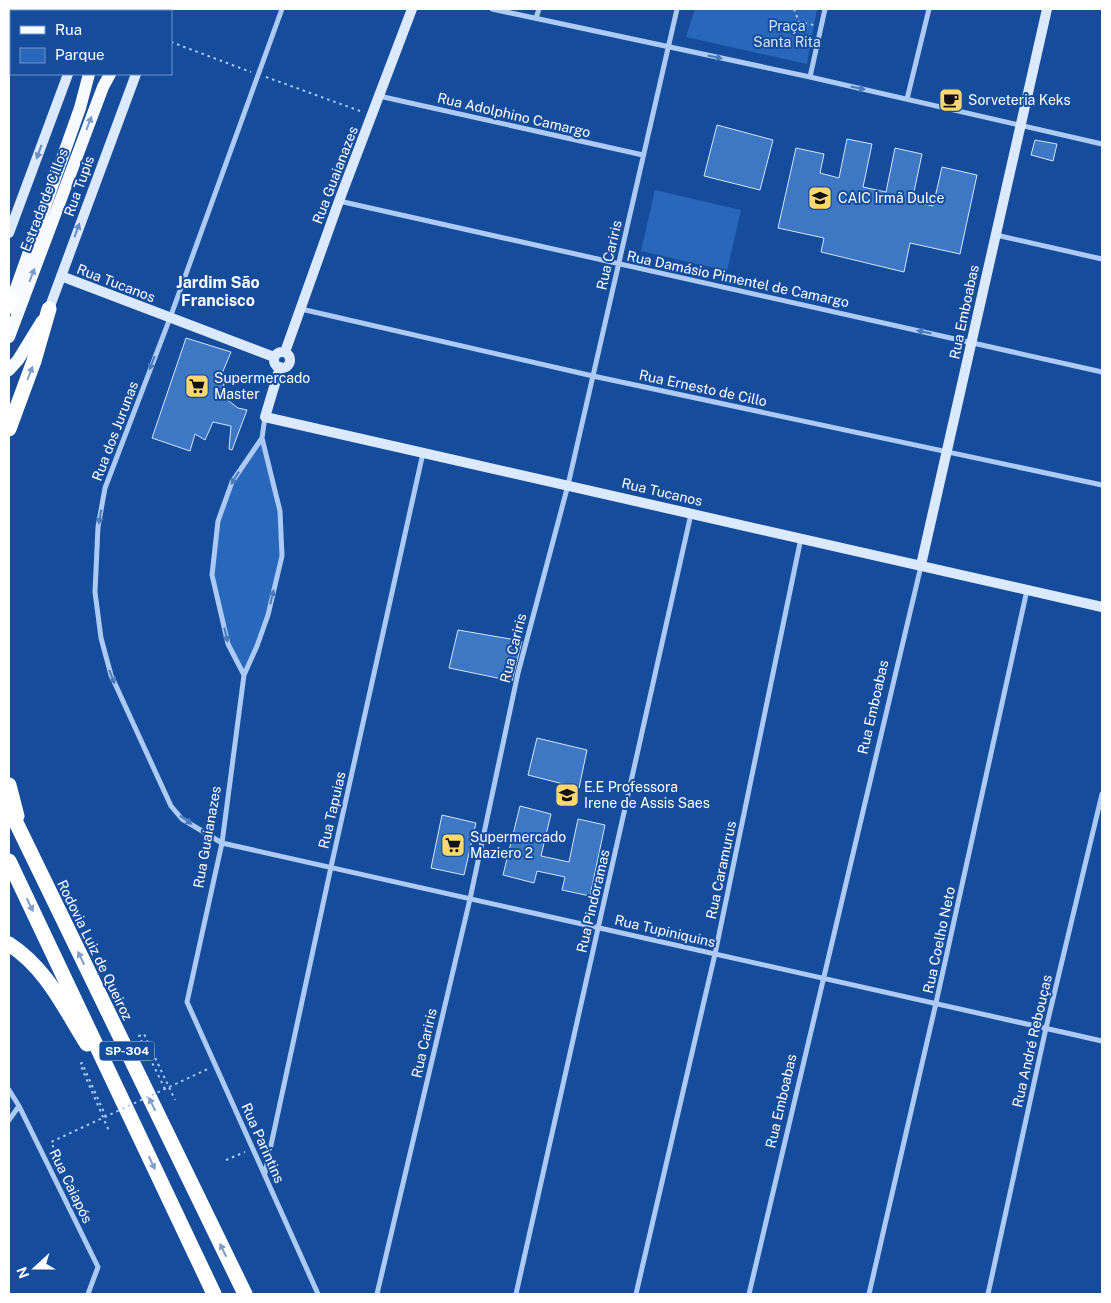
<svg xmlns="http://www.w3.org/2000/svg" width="1111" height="1303" viewBox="0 0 1111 1303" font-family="'Public Sans',sans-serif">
  <rect width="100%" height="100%" fill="#154d9c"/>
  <!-- green -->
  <path fill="#2867ba" d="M695,9H817L807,64L686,37Z
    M655,190L741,210L727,271L641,251Z
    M262,438L280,511L282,556L268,615L244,675L228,644L212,575L218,521L232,482Z"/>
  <!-- building -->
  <path fill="#3e77c3" stroke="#d4e5fd" d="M717,125L773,140L760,190L704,176Z
    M847,139L872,144L863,187L886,192L895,148L922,154L912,201L933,206L942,167L977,175L960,254L910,243L904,272L821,252L824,238L778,228L796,148L824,154L820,173L839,178Z
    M1035,140L1057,144L1053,161L1031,155Z
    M186,338L231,352L221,376L226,377L221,395L238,408L247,410L232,450L229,449L231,426L213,422L205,440L195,434L190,451L152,438Z
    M458,630L522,641L512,681L449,668Z
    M537,738L587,750L579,788L528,775Z
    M520,806L551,814L541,856L569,862L578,819L605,825L590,896L562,890L565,877L537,871L534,883L503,875Z
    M442,815L476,823L464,875L431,868Z"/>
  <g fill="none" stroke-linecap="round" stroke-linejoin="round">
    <!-- path -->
    <path stroke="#accaf3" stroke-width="2" stroke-dasharray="2.5 4" stroke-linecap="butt" d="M794,9L799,22L814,25
      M171,42L251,72
      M266,77L360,111
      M165,1089L139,1036L144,1034L175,1100
      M106,1117L82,1063L80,1064L109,1131
      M226,1160L245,1152"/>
    <!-- street -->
    <path stroke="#accaf3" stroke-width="5" d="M282,9L170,318L105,488L98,527L95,592L101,638L111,675L171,806L182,819L222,843L1102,1041
      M492,9L810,77L1102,144
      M536,18L539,9
      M810,77L825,9
      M379,96L643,155
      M907,99L929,9
      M339,201L1102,372
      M996,235L1102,259
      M301,309L593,376L1102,485
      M265,417L262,438L280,511L282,556L268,615L257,646L244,675L222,843L187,1002L318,1294
      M244,675L228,644L212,575L218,521L232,482L262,438
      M9,1090L19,1106L98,1267L88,1294
      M9,1120L19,1106
      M265,1173L331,867L423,453
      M377,1294L470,899L518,673L568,485L677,9
      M516,1294L691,514
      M636,1294L715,954L801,538
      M749,1294L921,566
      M869,1294L936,1003L1027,590
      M988,1294L1046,1028L1102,794"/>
    <!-- secondary -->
    <path stroke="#dbe9fd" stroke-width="10" d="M159,11L160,9
      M9,233L68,74
      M61,276L274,357
      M49,309L136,74
      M274 360a8 8 0 1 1 16 0a8 8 0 1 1-16 0Z
      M285,352L339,201L412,9
      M280,367L265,417L1102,607
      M921,565L1047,9"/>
    <!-- primary -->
    <path stroke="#f7faff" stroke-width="12" d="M100,11V9
      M144,11L145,9
      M9,308L80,108L89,74
      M9,337L103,87L110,74
      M9,370L18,360L42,321"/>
    <!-- highway -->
    <path stroke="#fff" stroke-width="15" d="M9,305L12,300
      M9,429L34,361L49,309
      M9,785L17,816
      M9,808L245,1294
      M9,861L214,1294
      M9,944C47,969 63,1006 87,1044"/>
    <!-- path-bridge -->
    <path stroke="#accaf3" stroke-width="2" stroke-dasharray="2.5 4" stroke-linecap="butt" d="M65,1186L70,1184L51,1142L210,1068"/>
  </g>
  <!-- one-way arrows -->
  <defs><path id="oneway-solid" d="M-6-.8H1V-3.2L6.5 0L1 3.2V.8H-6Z" transform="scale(1.25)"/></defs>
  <g fill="#4a79ba">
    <use href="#oneway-solid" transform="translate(715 57) rotate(12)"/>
    <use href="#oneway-solid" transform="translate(858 88) rotate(12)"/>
    <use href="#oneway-solid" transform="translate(924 332) rotate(-168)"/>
    <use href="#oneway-solid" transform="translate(152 363) rotate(111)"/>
    <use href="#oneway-solid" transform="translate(235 478) rotate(122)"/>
    <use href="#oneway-solid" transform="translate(100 517) rotate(99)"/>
    <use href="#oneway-solid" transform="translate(272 597) rotate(-76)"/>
    <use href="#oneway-solid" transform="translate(226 635) rotate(77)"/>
    <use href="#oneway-solid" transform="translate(112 677) rotate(68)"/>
    <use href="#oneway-solid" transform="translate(186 820) rotate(36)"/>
  </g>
  <g fill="#7b9bc9">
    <use href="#oneway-solid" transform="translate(89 123) rotate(-69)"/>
    <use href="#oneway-solid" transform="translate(32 275) rotate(-69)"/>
  </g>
  <g fill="#648bc3">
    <use href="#oneway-solid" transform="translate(39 152) rotate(110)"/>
    <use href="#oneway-solid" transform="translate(77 230) rotate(-70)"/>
  </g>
  <g fill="#7e9dc9">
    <use href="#oneway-solid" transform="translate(30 373) rotate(-69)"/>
    <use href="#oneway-solid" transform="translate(30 905) rotate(64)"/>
    <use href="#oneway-solid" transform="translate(81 958) rotate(-116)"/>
    <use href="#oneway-solid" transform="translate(152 1104) rotate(-116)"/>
    <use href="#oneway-solid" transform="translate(152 1163) rotate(65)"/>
    <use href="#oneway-solid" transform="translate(223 1250) rotate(-116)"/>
  </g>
  <!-- icons -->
  <defs>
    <g id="cafe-square" transform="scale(1.25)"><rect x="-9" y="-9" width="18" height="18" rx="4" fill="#ffd86d" stroke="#154d9c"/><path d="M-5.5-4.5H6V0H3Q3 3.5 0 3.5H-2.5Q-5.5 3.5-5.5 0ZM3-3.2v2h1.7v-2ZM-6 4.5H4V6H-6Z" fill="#111"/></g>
    <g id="school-square" transform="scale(1.25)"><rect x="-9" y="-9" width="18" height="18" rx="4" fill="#ffd86d" stroke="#154d9c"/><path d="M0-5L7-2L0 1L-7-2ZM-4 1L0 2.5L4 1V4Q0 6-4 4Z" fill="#111"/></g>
    <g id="supermarket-square" transform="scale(1.25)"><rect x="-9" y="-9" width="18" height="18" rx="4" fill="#ffd86d" stroke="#154d9c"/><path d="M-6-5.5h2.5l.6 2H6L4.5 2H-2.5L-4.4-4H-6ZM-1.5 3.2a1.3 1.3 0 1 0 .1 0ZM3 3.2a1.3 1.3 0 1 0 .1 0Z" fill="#111"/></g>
  </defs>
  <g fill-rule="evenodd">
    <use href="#cafe-square" x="951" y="100"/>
    <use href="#school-square" x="820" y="198"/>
    <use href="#supermarket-square" x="197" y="386"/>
    <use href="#school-square" x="567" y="795"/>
    <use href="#supermarket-square" x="453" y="845"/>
  </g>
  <g text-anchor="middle" stroke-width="4" stroke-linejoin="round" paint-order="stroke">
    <!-- shield labels -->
    <rect fill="#154d9c" stroke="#b9cae1" stroke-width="1" x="99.5" y="1041.5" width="55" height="19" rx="4"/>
    <g font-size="12" font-weight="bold" fill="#fff">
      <text x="127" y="1055">SP-304</text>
    </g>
    <!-- park labels -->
    <g font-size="14" fill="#d4e5fd" stroke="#154d9c">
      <text x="787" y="31">Praça<tspan x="787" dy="16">Santa Rita</tspan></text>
    </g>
    <!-- poi labels -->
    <g font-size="14" fill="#fff" stroke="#154d9c" text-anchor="start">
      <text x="968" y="105">Sorveteria Keks</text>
      <text x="838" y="203">CAIC Irmã Dulce</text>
      <text x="214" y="383">Supermercado<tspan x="214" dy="16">Master</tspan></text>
      <text x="584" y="792">E.E Professora<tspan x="584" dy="16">Irene de Assis Saes</tspan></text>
      <text x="470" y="842">Supermercado<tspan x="470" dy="16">Maziero 2</tspan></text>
    </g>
    <!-- street labels -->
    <g font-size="14" fill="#fff" stroke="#154d9c">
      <text transform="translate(514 115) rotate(13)" y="5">Rua Adolphino Camargo</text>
      <text transform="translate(335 175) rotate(-69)" y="5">Rua Guaianazes</text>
      <text transform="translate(79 186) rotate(-70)" y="5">Rua Tupis</text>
      <text transform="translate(44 200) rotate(-69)" y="5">Estrada de Cillos</text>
      <text transform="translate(609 255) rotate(-77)" y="5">Rua Cariris</text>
      <text transform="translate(738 279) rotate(12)" y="5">Rua Damásio Pimentel de Camargo</text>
      <text transform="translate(116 283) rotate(21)" y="5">Rua Tucanos</text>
      <text transform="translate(964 312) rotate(-78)" y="5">Rua Emboabas</text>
      <text transform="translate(703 388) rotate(12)" y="5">Rua Ernesto de Cillo</text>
      <text transform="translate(115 431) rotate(-69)" y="5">Rua dos Jurunas</text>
      <text transform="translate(662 492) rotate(13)" y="5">Rua Tucanos</text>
      <text transform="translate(513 648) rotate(-76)" y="5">Rua Cariris</text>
      <text transform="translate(873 707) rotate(-77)" y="5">Rua Emboabas</text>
      <text transform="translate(332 810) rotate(-77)" y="5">Rua Tapuias</text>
      <text transform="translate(207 837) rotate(-80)" y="5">Rua Guaianazes</text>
      <text transform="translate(721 870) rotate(-78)" y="5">Rua Caramurus</text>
      <text transform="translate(593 901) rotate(-77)" y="5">Rua Pindoramas</text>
      <text transform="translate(665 931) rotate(13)" y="5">Rua Tupiniquins</text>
      <text transform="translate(939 940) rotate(-78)" y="5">Rua Coelho Neto</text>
      <text transform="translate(95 950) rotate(64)" y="5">Rodovia Luiz de Queiroz</text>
      <text transform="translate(1032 1041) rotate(-77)" y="5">Rua André Rebouças</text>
      <text transform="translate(424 1043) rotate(-77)" y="5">Rua Cariris</text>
      <text transform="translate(781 1101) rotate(-77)" y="5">Rua Emboabas</text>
      <text transform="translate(263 1143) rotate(66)" y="5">Rua Parintins</text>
      <text transform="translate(71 1186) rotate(64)" y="5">Rua Caiapós</text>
    </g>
    <!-- quarter labels -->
    <g font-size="16" font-weight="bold" fill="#fff" stroke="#154d9c">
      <text x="218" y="288">Jardim São<tspan x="218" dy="18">Francisco</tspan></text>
    </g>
  </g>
  <!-- border -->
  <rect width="1111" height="1303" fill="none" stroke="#ffffff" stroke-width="20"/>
  <!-- legend -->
  <rect x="10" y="10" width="162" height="65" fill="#154d9c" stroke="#7394c4"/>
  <rect x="20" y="26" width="25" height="8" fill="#f7faff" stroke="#7394c4"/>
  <text x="55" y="35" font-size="15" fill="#ffffff">Rua</text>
  <rect x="20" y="48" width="25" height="15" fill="#2867ba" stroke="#7394c4"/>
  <text x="55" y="60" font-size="15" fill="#ffffff">Parque</text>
  <!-- north arrow -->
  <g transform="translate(35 1268) rotate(249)" stroke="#154d9c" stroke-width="4" paint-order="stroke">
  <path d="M0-4L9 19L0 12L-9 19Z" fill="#ffffff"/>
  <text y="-8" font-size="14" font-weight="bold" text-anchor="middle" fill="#ffffff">N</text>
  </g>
</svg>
